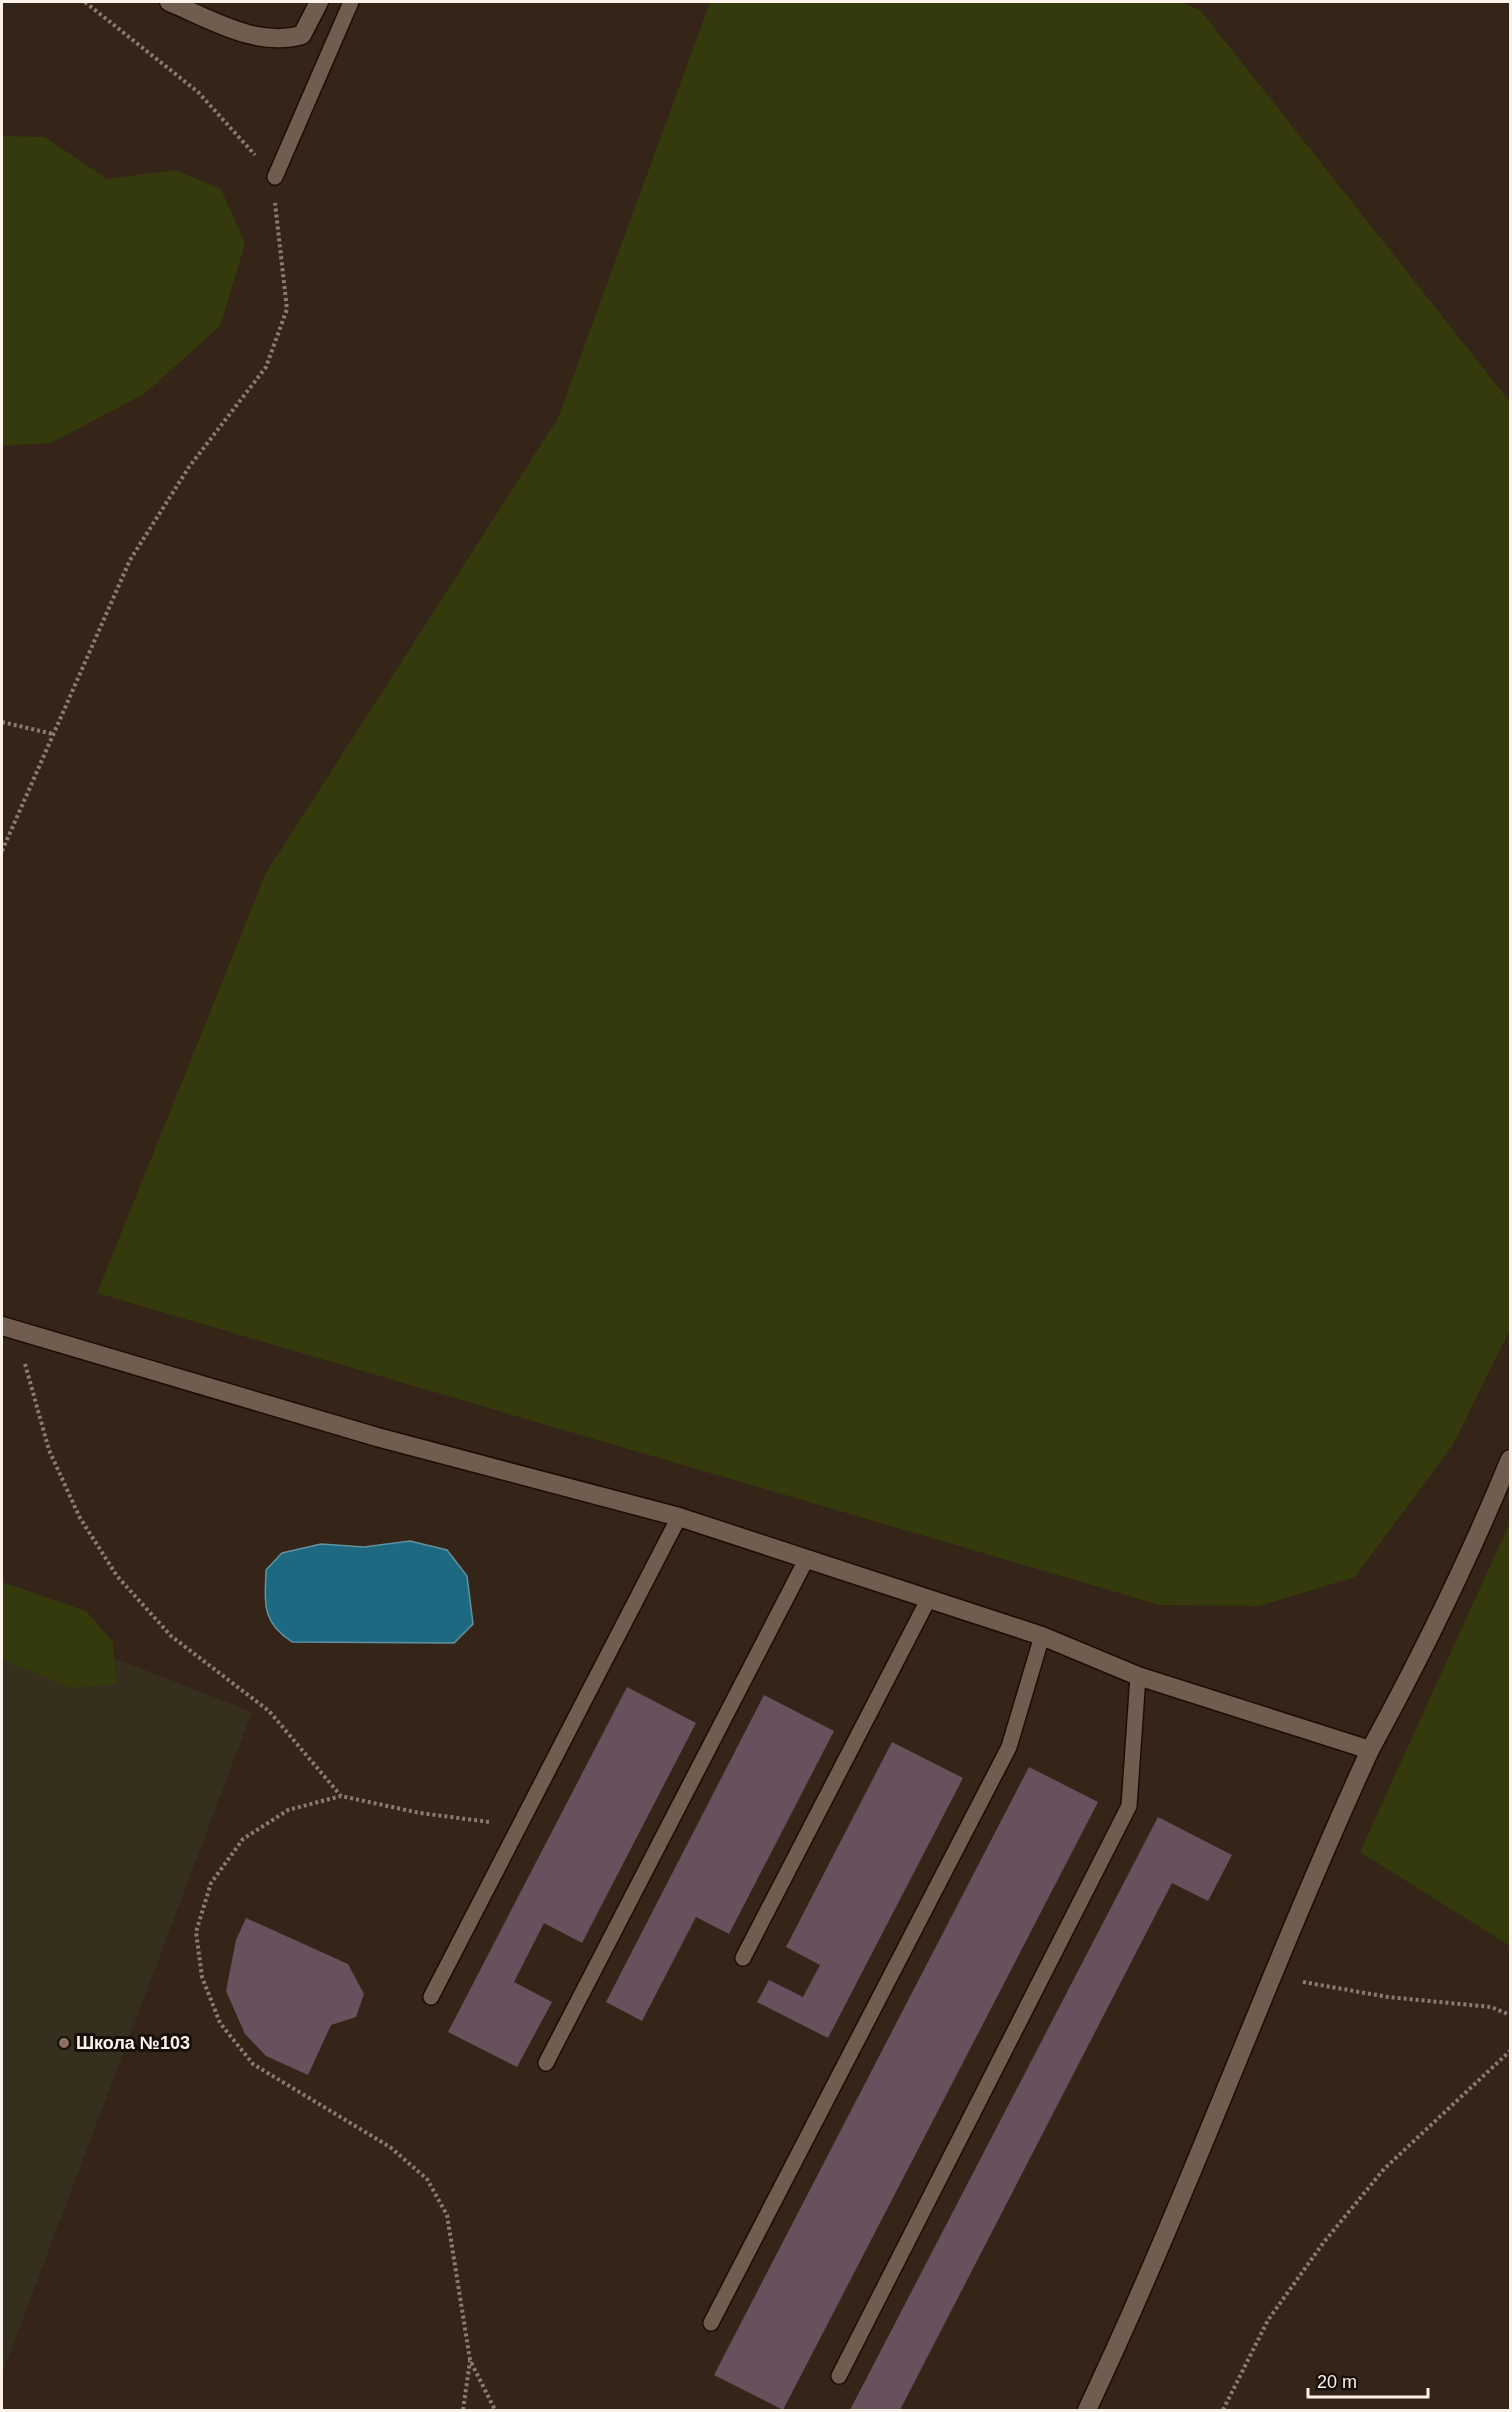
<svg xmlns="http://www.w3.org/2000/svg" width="1512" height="2412" viewBox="0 0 1512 2412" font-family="Arial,sans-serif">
  <rect width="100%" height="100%" fill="#352418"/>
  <!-- education -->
  <path fill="#362f1e" d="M2,1614L252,1712L2,2374Z"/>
  <!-- green -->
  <path fill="#343a0b" d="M710,2H1182L1201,11L1510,402V1329L1454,1443L1355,1577L1259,1606L1160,1605L97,1293L266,873L558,418Z
    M2,136L45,137L107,179L175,170L221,189L245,244L220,326L144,394L51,443L2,446Z
    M1510,1522V1946L1360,1852Z
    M2,1582L86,1611L113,1642L116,1684L71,1688L2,1659Z"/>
  <!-- water -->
  <path fill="#1d6982" stroke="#6092a1" stroke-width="1.5" d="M410,1541L447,1550L467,1576L473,1624L454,1643L292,1642C261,1621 265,1604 266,1570L282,1553L321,1544L364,1547Z"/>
  <!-- building -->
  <path fill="#66515d" d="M627,1687L696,1723L582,1943L544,1923L514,1982L552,2002L517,2067L448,2032Z
    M764,1695L834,1731L729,1934L696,1917L642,2021L606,2002Z
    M892,1742L963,1778L828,2038L757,2002L769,1980L803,1997L820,1965L786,1947Z
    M1029,1767L1098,1802L783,2410L714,2375Z
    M1158,1817L1232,1855L1208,1901L1172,1883L900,2410H850Z
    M246,1918L348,1964L364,1994L356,2017L331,2025L308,2075L266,2056L245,2034L226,1991L236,1940Z"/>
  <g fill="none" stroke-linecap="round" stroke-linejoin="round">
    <!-- service casing -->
    <g stroke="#1c0d03" stroke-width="18">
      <path id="service" d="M275,177L351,2
        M743,1958L928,1600
        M431,1997L679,1517
        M546,2063L806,1560
        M711,2323L1009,1747L1042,1636
        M839,2376L1129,1806L1138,1676"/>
    </g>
    <!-- minor casing -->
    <g stroke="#1c0d03" stroke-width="21">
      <path id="minor" d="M169,2C211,19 256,48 302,35L319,2
        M2,1326L377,1437L679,1517L1042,1636L1138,1676L1370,1750C1422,1655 1469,1559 1510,1459
        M1087,2410C1189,2194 1270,1968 1370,1750"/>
    </g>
    <!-- path -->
    <path stroke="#8a7c71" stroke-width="4" stroke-dasharray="3 3" stroke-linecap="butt" d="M85,2L198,92L255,155
      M2,722L53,734
      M2,851L130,560L189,467L266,367L287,309L275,203
      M25,1364L49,1450L80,1518L117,1576L171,1636L269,1711L341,1796
      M489,1822L420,1813L341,1796L288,1810L243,1839L211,1883L196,1932L202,1977L220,2023L253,2064L390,2147L427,2179L447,2215L470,2360L495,2410
      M1303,1982L1388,1997L1491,2007L1510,2015
      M463,2410L470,2361
      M1223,2410L1268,2320L1324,2242L1384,2169L1510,2051"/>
    <!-- service -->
    <use href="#service" stroke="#705d4f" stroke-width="15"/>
    <!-- minor -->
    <use href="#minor" stroke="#705d4f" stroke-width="18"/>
  </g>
  <!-- markers -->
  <circle fill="#8d6e63" stroke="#170f0a" stroke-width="2" cx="64" cy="2043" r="6"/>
  <g text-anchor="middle" stroke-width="6" stroke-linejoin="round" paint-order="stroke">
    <!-- poi labels -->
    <g font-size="18" font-weight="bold" fill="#fdf2e9" stroke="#170f0a" text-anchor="start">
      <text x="76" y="2049">Школа №103</text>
    </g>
  </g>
  <!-- border -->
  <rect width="1512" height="2412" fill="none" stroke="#fdf2e9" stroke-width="6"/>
  <!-- scale -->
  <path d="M1308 2388v9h120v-9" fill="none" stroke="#fdf2e9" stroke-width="3"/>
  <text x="1317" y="2388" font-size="18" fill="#fdf2e9" stroke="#170f0a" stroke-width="4.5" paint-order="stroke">20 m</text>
</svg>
